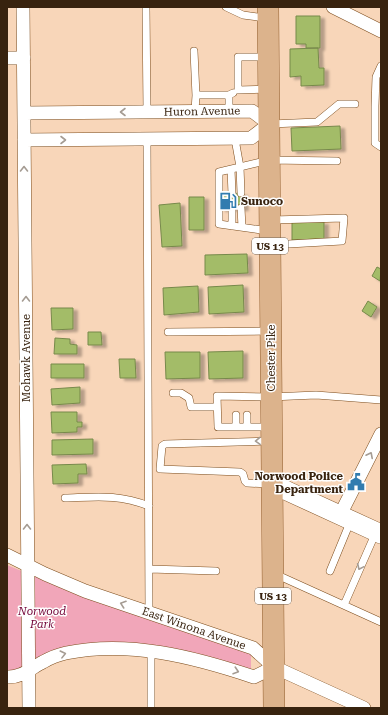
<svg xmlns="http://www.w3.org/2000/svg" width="388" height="715" viewBox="0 0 388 715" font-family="'Roboto Serif',serif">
  <defs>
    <filter id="shadow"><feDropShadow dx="4.5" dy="2.5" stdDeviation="1" flood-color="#0004"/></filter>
  </defs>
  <rect width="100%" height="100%" fill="#f8d6b9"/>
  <!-- green -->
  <path fill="#f1a6b9" d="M7,565L61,587L251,653V669L136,644L7,672Z"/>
  <!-- building -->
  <path fill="#a3bc67" stroke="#77894b" filter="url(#shadow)" d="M296,16H320V48H306V44H296Z
    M318,48L319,68H324V85L301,86V76L290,77V49Z
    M340,126L341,149L292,151L291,128Z
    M243,193L244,208L221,209L220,194Z
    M189,197H204V230H189Z
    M180,203L182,246L162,247L159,205Z
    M292,222H324V239L292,240Z
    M247,254L248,273L205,275V255Z
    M377,267L381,269L380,281L372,276Z
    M243,285L244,312L209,314L208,287Z
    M198,286L199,312L164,315L163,288Z
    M368,301L377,307L371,317L362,311Z
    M51,308H73V329L52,330Z
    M88,332H101L102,345H88Z
    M55,338L70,339V344L77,345V354H54Z
    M243,351V378L209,379L208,352Z
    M165,352H200V378L166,379Z
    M119,359H135L136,378H120Z
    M51,364H84V378H51Z
    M80,387V403L52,405L51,389Z
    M51,412H77V422H82V427H77V432L52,433Z
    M93,439V454L52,455V440Z
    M86,464L87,474H78V483L53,484L52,465Z"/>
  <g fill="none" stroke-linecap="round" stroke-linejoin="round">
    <!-- lane casing -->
    <g stroke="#7d4d1d" stroke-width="8">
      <path id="lane" d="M146,7L147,111
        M226,7L243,15L265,18
        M194,51L196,96
        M266,57H238V90L267,89
        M381,66L376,77L375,106V143L381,147
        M195,111L196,95H229
        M229,111V95L233,93
        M271,124L317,122L339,104H355
        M147,139L149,613
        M235,139L240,167L241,193
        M231,169L232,194
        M241,208L242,227
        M232,226V208
        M269,231L219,224V172L269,160L337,161
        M271,245L342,241L344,218L272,220
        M168,332L269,331
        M173,393H181L189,398L191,407H217
        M236,415V427
        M247,415V427
        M269,427H218L217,396L271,397L316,395L381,400
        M270,441L165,444L162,446L160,469L240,472L243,474L245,481L247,483L271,484
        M65,498C97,497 118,494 149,506
        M149,569L216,571
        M330,571L351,520
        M275,574L381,622
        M344,605L376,532
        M151,708V652"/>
    </g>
    <!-- street casing -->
    <g stroke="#7d4d1d" stroke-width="14">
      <path id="street" d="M23,7L29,708
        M333,7L381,31
        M7,58H24
        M24,113L252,111L269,124L251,138L24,140
        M340,515L381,434
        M7,555L45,574L85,591L253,648L274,667L364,708
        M7,677C21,678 31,668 43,662C50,658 57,655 66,653C129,640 194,657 254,677L274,667"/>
    </g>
    <!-- secondary casing -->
    <g stroke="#7d4d1d" stroke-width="20">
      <path id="secondary" d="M272,484L381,534"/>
    </g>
    <!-- primary casing -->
    <g stroke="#935f2e" stroke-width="22">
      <path id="primary" d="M268,7L274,708"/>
    </g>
    <!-- lane -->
    <use href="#lane" stroke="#fff" stroke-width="7"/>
    <!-- street -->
    <use href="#street" stroke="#fff" stroke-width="13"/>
    <!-- secondary -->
    <use href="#secondary" stroke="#fff" stroke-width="19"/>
    <!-- primary -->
    <use href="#primary" stroke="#dcb38c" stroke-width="21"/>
  </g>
  <!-- one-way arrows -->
  <defs><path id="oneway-chevron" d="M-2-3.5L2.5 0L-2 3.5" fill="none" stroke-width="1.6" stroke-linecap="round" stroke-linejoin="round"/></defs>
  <g stroke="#a59c93">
    <use href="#oneway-chevron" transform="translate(123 112) rotate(180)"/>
    <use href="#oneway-chevron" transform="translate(63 140)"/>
    <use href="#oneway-chevron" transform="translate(24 169) rotate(-90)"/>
    <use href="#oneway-chevron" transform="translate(26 299) rotate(-90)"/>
    <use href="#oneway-chevron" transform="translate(258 441) rotate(178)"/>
    <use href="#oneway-chevron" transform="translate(370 455) rotate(-63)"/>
    <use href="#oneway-chevron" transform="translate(27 527) rotate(-90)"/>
    <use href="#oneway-chevron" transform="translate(360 567) rotate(114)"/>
    <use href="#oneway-chevron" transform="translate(123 604) rotate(-161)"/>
    <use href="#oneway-chevron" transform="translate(63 654) rotate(-14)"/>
    <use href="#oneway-chevron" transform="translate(236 671) rotate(18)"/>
  </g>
  <!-- icons -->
  <defs>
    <g id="fuel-bare" transform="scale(1.38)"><path d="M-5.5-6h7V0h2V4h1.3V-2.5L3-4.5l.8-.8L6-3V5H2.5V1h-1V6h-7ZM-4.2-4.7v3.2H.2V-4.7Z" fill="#317caf" stroke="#fefefe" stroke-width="2.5" paint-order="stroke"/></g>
    <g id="civic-bare" transform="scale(1.38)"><path d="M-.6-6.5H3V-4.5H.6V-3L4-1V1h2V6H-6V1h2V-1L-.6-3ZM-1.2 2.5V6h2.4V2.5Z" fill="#317caf" stroke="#fefefe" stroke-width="2.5" paint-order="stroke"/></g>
  </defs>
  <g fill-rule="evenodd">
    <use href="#fuel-bare" x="228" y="201"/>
    <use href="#civic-bare" x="356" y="482"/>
  </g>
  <g text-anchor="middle" stroke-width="3" stroke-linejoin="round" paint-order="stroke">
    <!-- shield labels -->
    <g fill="#fefefe" stroke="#736557" stroke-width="1">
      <rect x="252" y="238" width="36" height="16" rx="3"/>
      <rect x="255" y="588" width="36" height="16" rx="3"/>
    </g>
    <g font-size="10" font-weight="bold" fill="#38230f">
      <text x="270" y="250">US 13</text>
      <text x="273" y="600">US 13</text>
    </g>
    <!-- street labels -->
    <g font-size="11" fill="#38230f" stroke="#fefefe">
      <text transform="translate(202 111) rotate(-1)" y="4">Huron Avenue</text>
      <text transform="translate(26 358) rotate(-90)" y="4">Mohawk Avenue</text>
      <text transform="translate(271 358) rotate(-90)" y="4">Chester Pike</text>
      <text transform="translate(194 628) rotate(19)" y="4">East Winona Avenue</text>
    </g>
    <!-- poi labels -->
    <g font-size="11" font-weight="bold" fill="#38230f" stroke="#fefefe" text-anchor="start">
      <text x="241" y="205">Sunoco</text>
      <text x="343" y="480" text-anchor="end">Norwood Police<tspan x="343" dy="13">Department</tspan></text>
    </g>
    <!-- park labels -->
    <g font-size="11" font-style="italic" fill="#710035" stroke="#fefefe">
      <text x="42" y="615">Norwood<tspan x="42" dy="13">Park</tspan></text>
    </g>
  </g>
  <!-- border -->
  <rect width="388" height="715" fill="none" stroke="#38230f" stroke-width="16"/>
</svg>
